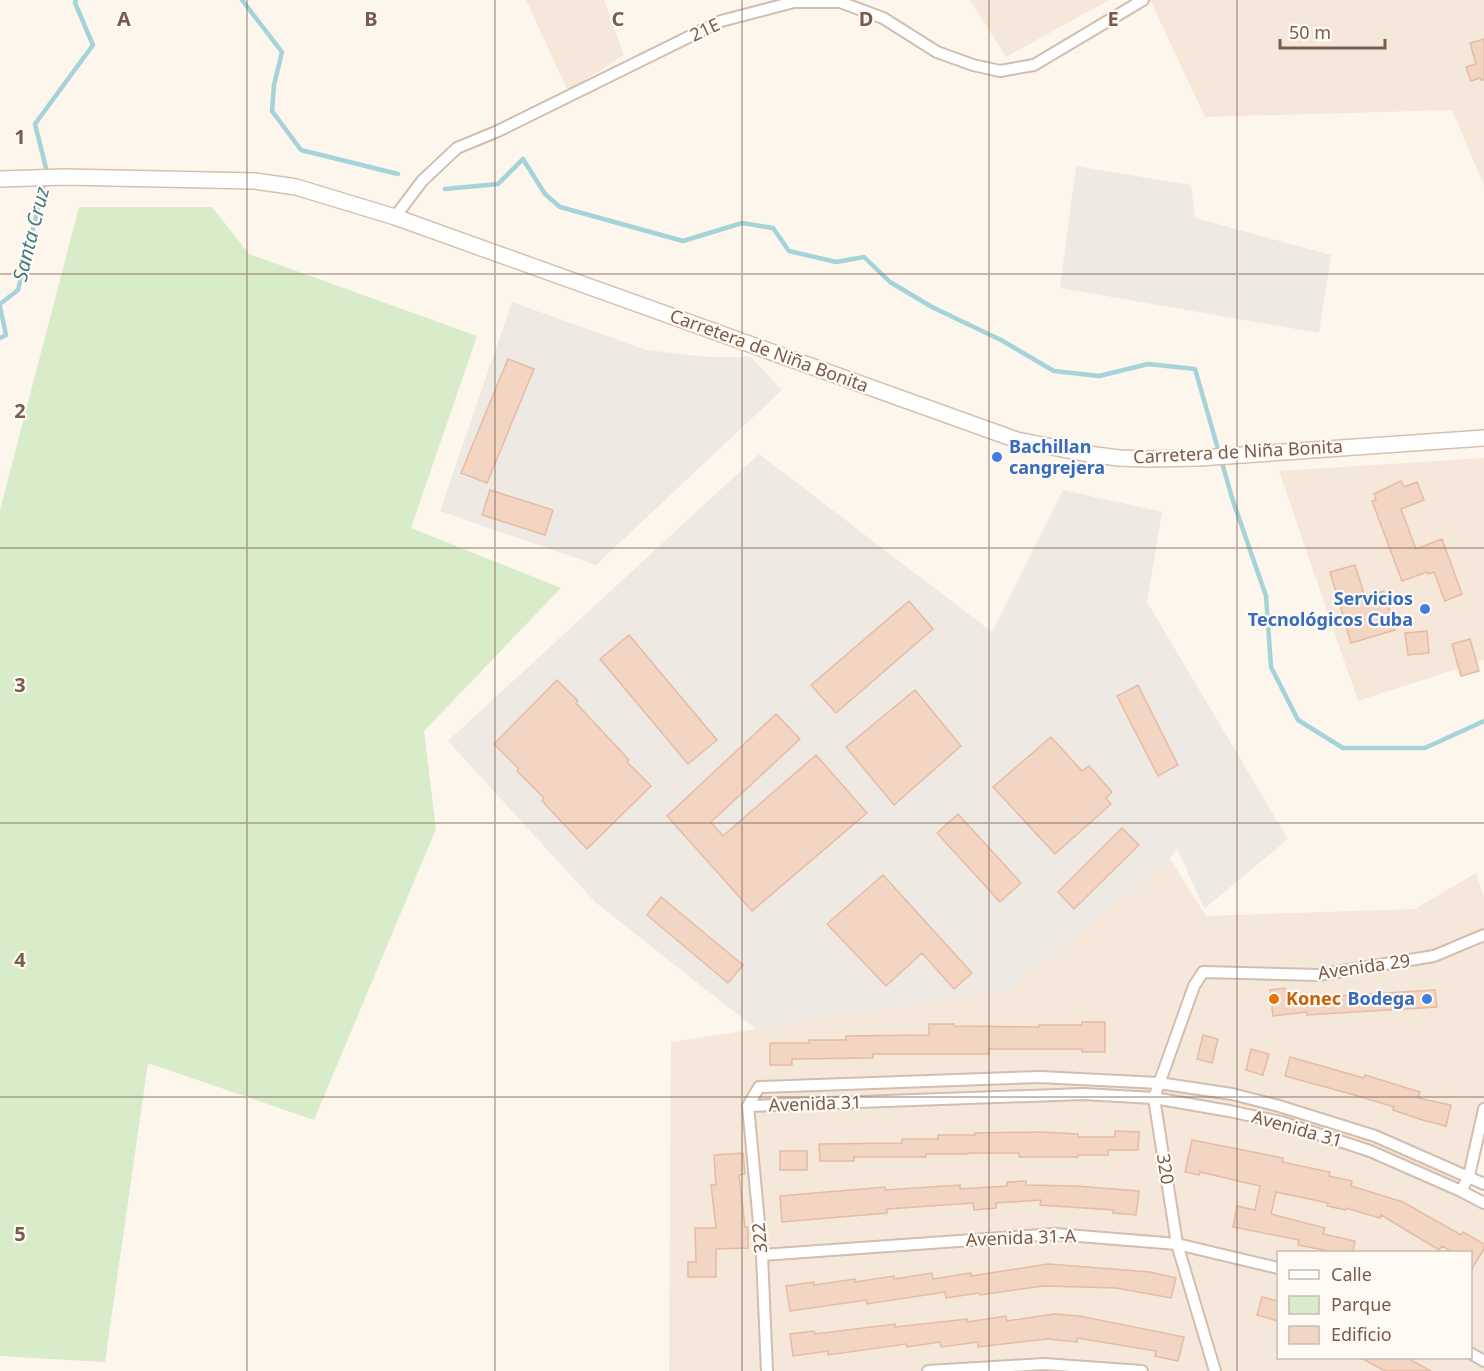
<svg xmlns="http://www.w3.org/2000/svg" width="1484" height="1371" viewBox="0 0 1484 1371" font-family="'Noto Sans',sans-serif">
  <rect width="100%" height="100%" fill="#fdf6ec"/>
  <!-- residential -->
  <path fill="#f5e8da" fill-rule="evenodd" d="M526,0H604L624,55L568,91Z
    M970,0H1109L1006,57Z
    M1150,0H1484V185L1452,110L1205,117Z
    M1484,458V660L1358,701L1279,471Z
    M1170,859L1206,916L1415,909L1476,873L1484,896V1109L1461,1190L1484,1204V1371H1142L1044,1364L928,1371H669L671,1042L1010,990ZM1278,1252H1470V1358H1278Z"/>
  <!-- industrial -->
  <path fill="#efe9e4" d="M1076,166L1191,185L1195,218L1331,255L1319,333L1060,288Z
    M512,302L646,350L708,357H751L782,390L596,565L440,511Z
    M759,454L992,632L1063,490L1162,512L1147,602L1288,839L1204,909L1177,848L1170,859L1010,990L756,1029L595,902L448,741Z"/>
  <!-- green -->
  <path fill="#d8ecc9" d="M79,207H212L249,254L477,336L411,528L561,588L424,731L436,829L314,1120L148,1063L105,1362L0,1356V510Z"/>
  <g fill="none" stroke-linecap="round" stroke-linejoin="round">
    <!-- stream -->
    <path stroke="#a5d3da" stroke-width="4.5" d="M242,0L282,52L274,85L272,111L301,150L398,174
      M445,189L498,184L523,159L545,194L560,207L683,241L742,223L773,228L789,251L836,262L864,257L890,282L932,307L1001,340L1054,371L1099,376L1148,364L1195,369L1233,501L1266,596L1271,667L1298,720L1343,748H1425L1484,721
      M0,304L18,290L47,172L35,124L93,45L75,3L76,0
      M0,307L6,335L0,338"/>
  </g>
  <!-- building -->
  <path fill="#f3d5c3" stroke="#e6bba3" stroke-width="1.5" d="M1484,39V80H1481L1480,78L1471,81L1466,67L1476,64L1470,43Z
    M508,359L534,369L487,483L461,473Z
    M1401,481L1404,487L1417,482L1424,500L1401,509L1416,549L1442,539L1462,594L1445,601L1434,572L1428,574L1427,572L1402,581L1372,501L1376,500L1374,494Z
    M490,490L553,510L545,535L482,515Z
    M1355,565L1365,597L1384,591L1395,630L1351,643L1330,572Z
    M909,601L933,629L836,713L811,685Z
    M1427,631L1429,653L1408,655L1405,633Z
    M629,635L717,740L688,764L600,659Z
    M1470,639L1479,671L1461,676L1452,644Z
    M557,680L578,701L576,703L629,760L627,762L651,786L587,849L542,801L544,798L517,771L519,769L494,744Z
    M1138,685L1178,765L1158,776L1117,696Z
    M915,690L961,746L894,805L846,747Z
    M776,714L800,739L711,822L723,836L816,755L867,813L752,911L667,816Z
    M1051,737L1082,771L1089,766L1112,792L1106,798L1111,804L1055,854L993,787Z
    M958,814L1021,883L1000,902L937,833Z
    M1122,828L1139,845L1074,909L1058,892Z
    M883,875L972,973L954,989L922,953L886,986L827,924Z
    M661,897L743,965L728,983L647,915Z
    M1285,988L1286,999L1435,990L1437,1007L1307,1015V1012L1273,1016L1270,990Z
    M1082,1022H1105V1052H1082V1049H989V1054H873V1058L792,1059V1065H770V1043H809V1040H846V1036L929,1035V1024H954V1026L1039,1027V1025H1082Z
    M1203,1035L1218,1039L1212,1063L1197,1059Z
    M1251,1049L1269,1054L1263,1075L1246,1070Z
    M1290,1057L1364,1078L1365,1075L1420,1092L1418,1098L1451,1105L1446,1126L1419,1119L1393,1110L1394,1107L1358,1096L1285,1076Z
    M1115,1131L1139,1132L1138,1150H1108V1155H1078V1157H1019V1153H968V1154H926V1157H854V1161H820L819,1144L902,1143V1139H938V1135H975V1133L1041,1132L1078,1134V1137H1115Z
    M1192,1140L1283,1158L1282,1162L1330,1172L1329,1176L1352,1181L1351,1186L1403,1202L1461,1235L1463,1232L1484,1244V1249L1470,1272V1252H1452L1442,1246L1439,1250L1381,1215L1380,1218L1346,1208V1210L1327,1206L1328,1203L1276,1192L1271,1214L1325,1228L1323,1234L1355,1241L1353,1252H1333L1298,1245L1299,1240L1233,1227L1237,1206L1255,1210L1260,1186L1200,1172L1199,1175L1185,1172Z
    M780,1151H807V1170H780Z
    M743,1153L745,1174L739,1175L745,1227H748V1248L716,1249V1277H688V1262H696L695,1228H716L711,1185H716L714,1155Z
    M1026,1181V1185L1076,1186L1139,1191L1136,1215L1113,1213L1114,1210L1040,1205L1041,1200L996,1203V1208L974,1210L973,1203L887,1209V1213L782,1222L780,1196L885,1187V1190L960,1185V1189L1007,1186V1182Z
    M1048,1264L1150,1272L1176,1278L1171,1298L1116,1288L1043,1286L980,1295L979,1293L946,1298L945,1292L867,1304V1300L790,1311L786,1286L814,1282V1285L855,1279V1282L894,1276V1279L932,1273L933,1279L971,1273V1276Z
    M1262,1297L1278,1301V1321L1257,1315Z
    M1054,1314L1079,1316L1184,1337L1178,1361L1155,1356L1156,1351L1077,1338V1342L1047,1339L978,1347V1342L941,1347L940,1342L907,1347L906,1344L828,1355V1351L793,1356L790,1334L814,1331L815,1334L895,1324V1327L967,1319V1322L1006,1316L1007,1321Z
    M1361,1358H1407L1431,1371H1385Z"/>
  <g fill="none" stroke-linecap="round" stroke-linejoin="round">
    <!-- street casing -->
    <g stroke="#d1beb0" stroke-width="14">
      <path id="street" d="M395,217L422,181L457,148L498,131L721,21L794,2H840L883,18L937,52L973,65L1000,71L1034,65L1143,0
        M748,1106L759,1087L1040,1077L1159,1083L1232,1094L1279,1106L1375,1136L1484,1184
        M748,1106L1083,1094L1154,1098L1229,1111L1281,1122L1370,1151L1461,1191L1484,1203
        M748,1106L762,1255L767,1371
        M1461,1191L1469,1176L1484,1109
        M762,1255L1055,1234L1177,1244L1278,1268
        M1470,1353L1484,1361
        M928,1371L1044,1364L1142,1371
        M1215,1371L1177,1244L1154,1098L1194,986L1203,972L1318,975L1434,956L1484,935"/>
    </g>
    <!-- secondary casing -->
    <g stroke="#d6c0b0" stroke-width="18">
      <path id="secondary" d="M0,179L65,177L255,181L296,187L395,217L1017,440L1088,454L1119,458L1146,459L1199,458L1484,438"/>
    </g>
    <!-- street -->
    <use href="#street" stroke="#fff" stroke-width="10"/>
    <!-- secondary -->
    <use href="#secondary" stroke="#fff" stroke-width="15"/>
  </g>
  <!-- grid -->
  <path fill="none" stroke="#7a5c4d" stroke-width="1.5" stroke-opacity="0.55" d="M247,0V1371M495,0V1371M742,0V1371M989,0V1371M1237,0V1371M0,274H1484M0,548H1484M0,823H1484M0,1097H1484"/>
  <!-- markers -->
  <g fill="#3f7fe0" stroke="#fffaf3" stroke-width="2">
    <circle cx="997" cy="457" r="6"/>
    <circle cx="1425" cy="609" r="6"/>
    <circle cx="1427" cy="999" r="6"/>
  </g>
  <circle fill="#e8710a" stroke="#fffaf3" stroke-width="2" cx="1274" cy="999" r="6"/>
  <g text-anchor="middle" stroke-width="4.5" stroke-linejoin="round" paint-order="stroke">
    <!-- street labels -->
    <g font-size="18" fill="#7a5c4d" stroke="#fffaf3">
      <text transform="translate(705 30) rotate(-25)" y="6">21E</text>
      <text transform="translate(769 351) rotate(20)" y="6">Carretera de Niña Bonita</text>
      <text transform="translate(1238 452) rotate(-3)" y="6">Carretera de Niña Bonita</text>
      <text transform="translate(1364 967) rotate(-8)" y="6">Avenida 29</text>
      <text transform="translate(815 1104) rotate(-2)" y="6">Avenida 31</text>
      <text transform="translate(1297 1129) rotate(16)" y="6">Avenida 31</text>
      <text transform="translate(1165 1169) rotate(81)" y="6">320</text>
      <text transform="translate(760 1238) rotate(-95)" y="6">322</text>
      <text transform="translate(1021 1238) rotate(-2)" y="6">Avenida 31-A</text>
    </g>
    <!-- shop labels -->
    <g font-size="18" font-weight="bold" fill="#366cbe" stroke="#fffaf3" text-anchor="end">
      <text x="1009" y="453" text-anchor="start">Bachillan<tspan x="1009" dy="21">cangrejera</tspan></text>
      <text x="1413" y="605">Servicios<tspan x="1413" dy="21">Tecnológicos Cuba</tspan></text>
      <text x="1415" y="1005">Bodega</text>
    </g>
    <!-- food labels -->
    <g font-size="18" font-weight="bold" fill="#c56008" stroke="#fffaf3" text-anchor="start">
      <text x="1286" y="1005">Konec</text>
    </g>
    <!-- water labels -->
    <g font-size="20" font-style="italic" fill="#437c86" stroke="#fffaf3">
      <text transform="translate(31 234) rotate(-76)" y="7">Santa Cruz</text>
    </g>
  </g>
  <g font-size="20" text-anchor="middle" font-weight="bold" fill="#7a5c4d" stroke="#fffaf3" stroke-width="4.5" stroke-linejoin="round" paint-order="stroke">
    <text x="124" y="26">A</text>
    <text x="371" y="26">B</text>
    <text x="618" y="26">C</text>
    <text x="866" y="26">D</text>
    <text x="1113" y="26">E</text>
    <text x="20" y="144">1</text>
    <text x="20" y="418">2</text>
    <text x="20" y="692">3</text>
    <text x="20" y="967">4</text>
    <text x="20" y="1241">5</text>
  </g>
  <!-- legend -->
  <rect x="1277" y="1251" width="195" height="108" fill="#fffaf3" stroke="#cabbb1" stroke-width="1.5"/>
  <rect x="1289" y="1270" width="30" height="9" fill="#ffffff" stroke="#cabbb1" stroke-width="1.5"/>
  <text x="1331" y="1281" font-size="18" fill="#7a5c4d">Calle</text>
  <rect x="1289" y="1296" width="30" height="18" fill="#d8ecc9" stroke="#cabbb1" stroke-width="1.5"/>
  <text x="1331" y="1311" font-size="18" fill="#7a5c4d">Parque</text>
  <rect x="1289" y="1326" width="30" height="18" fill="#f3d5c3" stroke="#cabbb1" stroke-width="1.5"/>
  <text x="1331" y="1341" font-size="18" fill="#7a5c4d">Edificio</text>
  <!-- scale -->
  <path d="M1280 39v9h105v-9" fill="none" stroke="#7a5c4d" stroke-width="3"/>
  <text x="1289" y="39" font-size="18" fill="#7a5c4d" stroke="#fffaf3" stroke-width="4.5" paint-order="stroke">50 m</text>
</svg>
